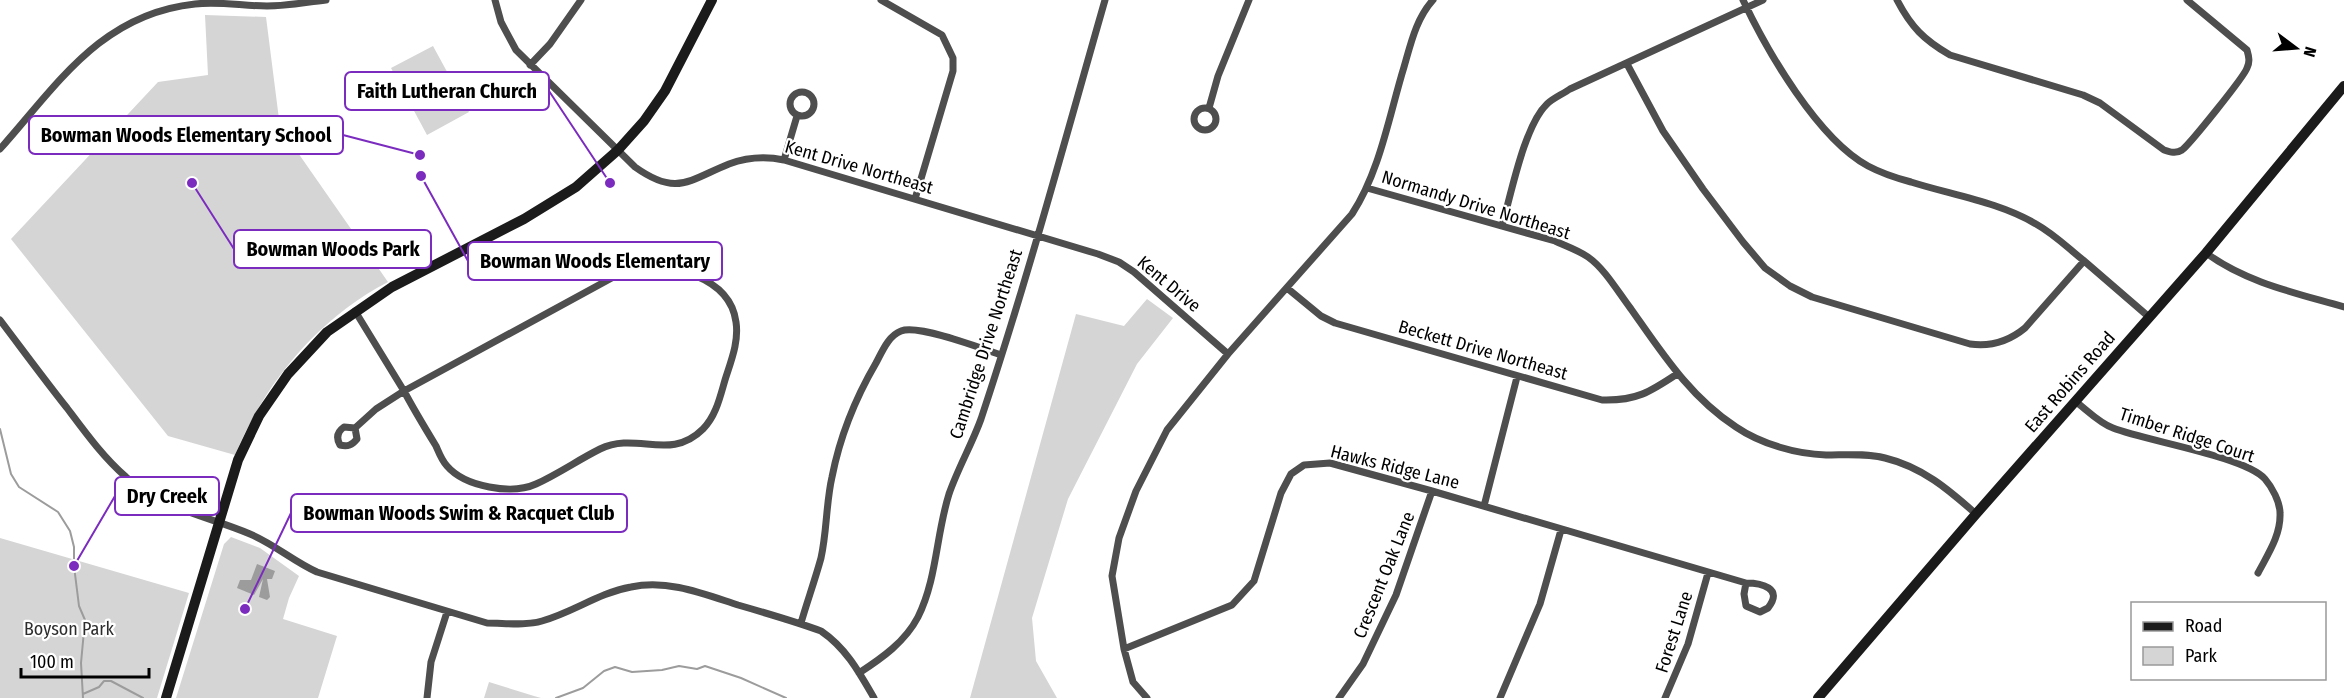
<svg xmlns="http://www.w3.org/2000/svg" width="2344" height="698" viewBox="0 0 2344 698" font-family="'Fira Sans Condensed',sans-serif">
  <rect width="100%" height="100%" fill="#fff"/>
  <!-- green -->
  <path fill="#d5d5d5" d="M205,15L266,17L280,127L388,282C317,319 265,383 235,455L168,436L11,239L158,82L208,75Z
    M433,46L469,112L427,135L391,68Z
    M1147,299L1173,318L1137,364L1068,499L1032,618L1036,661L1057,698H970L1076,314L1124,326Z
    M231,537L260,548L299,576L289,598L283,619L337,636L318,698H176L224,544Z
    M0,538L189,593L157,698H0Z
    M489,682L534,696L541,698H484Z"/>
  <!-- water -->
  <path fill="#9c9c9c" d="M257,564L275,571L272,579H267L270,597L267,600L259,597L263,579L254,595L237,588L240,580H251Z"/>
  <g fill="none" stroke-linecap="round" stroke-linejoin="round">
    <!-- stream -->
    <path stroke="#9c9c9c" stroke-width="2" d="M0,429L11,474L19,487L58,512L70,531L74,547V566L79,606L85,620L81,663L83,698
      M83,694L99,687L104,681H111L143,698
      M556,698L583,688L604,671L615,667L632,672L662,670L679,666L697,669L705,666L741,678L786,698"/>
    <!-- street -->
    <path stroke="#4e4e4e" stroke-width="7" d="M495,0L501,22L516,50L635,167C677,197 689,180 729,164C748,157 765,156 784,160L1098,254L1119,262L1134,272L1228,354
      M881,0L942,35L953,58V71L915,199
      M1743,0C1767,51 1818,139 1868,166C1881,173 1896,178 1911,182C1952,195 1999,202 2036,224C2054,234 2068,248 2083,260C2105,279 2127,298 2149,317
      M1897,0C1911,27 1924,40 1950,55L2083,95L2100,103L2164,150C2170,152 2176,154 2182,150C2189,145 2244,77 2247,68C2250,62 2249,57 2247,50L2187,0
      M1627,64L1663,131L1703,189L1743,242L1765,268L1790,286L1812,297L1970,344C1991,347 2008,342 2025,328L2084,261
      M530,65L550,44L581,0
      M790 104a12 12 0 1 1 24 0a12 12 0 1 1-24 0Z
      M1209,108L1218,76L1249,0
      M1194 119a11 11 0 1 1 22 0a11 11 0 1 1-22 0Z
      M0,149C58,84 101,14 195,4C219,1 243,6 267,6C287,6 307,2 326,0
      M784,160L797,116
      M1367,188L1555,241C1566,246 1578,250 1588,257C1605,269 1618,292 1631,309C1662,353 1690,397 1736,427C1761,444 1796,454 1826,455C1845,455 1866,453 1885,458C1922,467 1948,489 1976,514
      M1502,226C1511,195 1524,126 1547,104C1553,98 1563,94 1570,89L1763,0
      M2206,253C2247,283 2296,293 2344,307
      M1287,288L1321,316L1335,323L1602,400C1636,401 1650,392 1677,374
      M0,320C22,349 44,379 67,408C85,432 103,457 126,477C161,509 208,516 250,534C274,544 293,561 317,572L487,623C505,623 525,626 542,621C574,612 598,593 631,587C668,579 704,594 738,605C766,613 794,621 821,631C846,648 859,672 874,698
      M2075,401C2087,410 2099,423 2113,428C2146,441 2244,456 2265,479C2272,487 2280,502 2280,513C2281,535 2268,554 2258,573
      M355,428L344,427C337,432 336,438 340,445C348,447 352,445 357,439L355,428L376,409L404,391C414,410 425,428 436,446C439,453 442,461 447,466C465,487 512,495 536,484C558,474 578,460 600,449C637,431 670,462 703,429C716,416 720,397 725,380C731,361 739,342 736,322C730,276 668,262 630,268L404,391L355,311
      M1484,506L1517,377
      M801,623C807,602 815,580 821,558C827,531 826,503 832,477C840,436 855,399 876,363C882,352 888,336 901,331C918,324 981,348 1001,355
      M1124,649L1232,605L1254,581L1281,493L1291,474L1304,465L1330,463L1432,491L1746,583L1744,594L1746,606L1760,612L1768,608C1784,588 1761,583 1746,583
      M859,673C882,658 905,642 918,617C937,579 936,535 949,494C958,468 972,444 981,419C1027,281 1065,140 1105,0
      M427,698L431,662L447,612
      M1147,698L1133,682L1124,649L1112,576L1119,538L1136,491L1167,430L1228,354L1352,214C1380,171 1389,116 1404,67C1411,43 1416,19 1433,0
      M1339,698L1363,664L1396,595L1432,491
      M1500,698L1540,604L1561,530
      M1665,698L1688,644L1708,573"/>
    <!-- secondary -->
    <path stroke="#1b1b1b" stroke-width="10" d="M166,698L238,460L259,416L288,374L327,332L392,287L524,219L576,187L618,150L644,121L665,91L712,0
      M1818,698L1976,514L2206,253L2344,86"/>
  </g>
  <g text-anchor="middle" stroke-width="4.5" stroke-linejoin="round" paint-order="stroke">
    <!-- street labels -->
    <g font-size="18" fill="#000" stroke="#fff">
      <text transform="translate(859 167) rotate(16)" y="6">Kent Drive Northeast</text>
      <text transform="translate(1476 205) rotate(17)" y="6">Normandy Drive Northeast</text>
      <text transform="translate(1169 284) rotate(40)" y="6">Kent Drive</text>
      <text transform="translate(986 344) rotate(-72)" y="6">Cambridge Drive Northeast</text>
      <text transform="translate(1483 350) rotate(16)" y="6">Beckett Drive Northeast</text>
      <text transform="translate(2070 382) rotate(-49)" y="6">East Robins Road</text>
      <text transform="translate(2187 435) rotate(18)" y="6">Timber Ridge Court</text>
      <text transform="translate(1395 467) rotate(14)" y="6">Hawks Ridge Lane</text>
      <text transform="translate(1384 575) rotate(-68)" y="6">Crescent Oak Lane</text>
      <text transform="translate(1674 632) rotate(-72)" y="6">Forest Lane</text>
    </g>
    <!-- park labels -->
    <g font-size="18" fill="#2c2c2c" stroke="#fff">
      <text x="69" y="635">Boyson Park</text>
    </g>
  </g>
  <!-- callouts -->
  <path fill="none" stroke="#7b2cbf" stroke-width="2" d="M610 183L549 91M420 155L343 135M192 183L234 249M421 176L468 261M74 566L115 496M245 609L291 513"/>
  <g fill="#7b2cbf" stroke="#fff" stroke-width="2">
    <circle cx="610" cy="183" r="6"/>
    <circle cx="420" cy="155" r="6"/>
    <circle cx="192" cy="183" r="6"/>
    <circle cx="421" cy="176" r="6"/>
    <circle cx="74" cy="566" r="6"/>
    <circle cx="245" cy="609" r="6"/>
  </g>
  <g fill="#fff" stroke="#7b2cbf" stroke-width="2">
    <rect x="345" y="72" width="204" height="38" rx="6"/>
    <rect x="29" y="116" width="314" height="38" rx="6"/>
    <rect x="234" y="230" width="197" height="38" rx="6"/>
    <rect x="468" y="242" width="254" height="38" rx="6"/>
    <rect x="115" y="477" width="104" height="38" rx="6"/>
    <rect x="291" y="494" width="336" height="38" rx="6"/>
  </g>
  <g font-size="20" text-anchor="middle" font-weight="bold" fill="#000">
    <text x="447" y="98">Faith Lutheran Church</text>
    <text x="186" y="142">Bowman Woods Elementary School</text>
    <text x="333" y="256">Bowman Woods Park</text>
    <text x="595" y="268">Bowman Woods Elementary</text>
    <text x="167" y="503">Dry Creek</text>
    <text x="459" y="520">Bowman Woods Swim &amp; Racquet Club</text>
  </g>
  <!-- legend -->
  <rect x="2131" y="602" width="195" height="78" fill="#ffffff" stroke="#999999" stroke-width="1.5"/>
  <rect x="2143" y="622" width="30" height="9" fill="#1b1b1b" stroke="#999999" stroke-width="1.5"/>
  <text x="2185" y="632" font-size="18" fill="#000000">Road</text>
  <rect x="2143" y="647" width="30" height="18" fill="#d5d5d5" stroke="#999999" stroke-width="1.5"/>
  <text x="2185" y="662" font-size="18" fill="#000000">Park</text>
  <!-- north arrow -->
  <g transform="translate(2296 48) rotate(106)" stroke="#ffffff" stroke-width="4.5" paint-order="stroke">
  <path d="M0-4.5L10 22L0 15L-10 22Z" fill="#000000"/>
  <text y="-9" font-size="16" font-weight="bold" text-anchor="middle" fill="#000000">N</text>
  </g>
  <!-- scale -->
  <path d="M21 668v9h128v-9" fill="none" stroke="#000000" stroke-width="3"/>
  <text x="30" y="668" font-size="18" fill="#000000" stroke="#ffffff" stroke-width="4.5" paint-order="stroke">100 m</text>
</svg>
